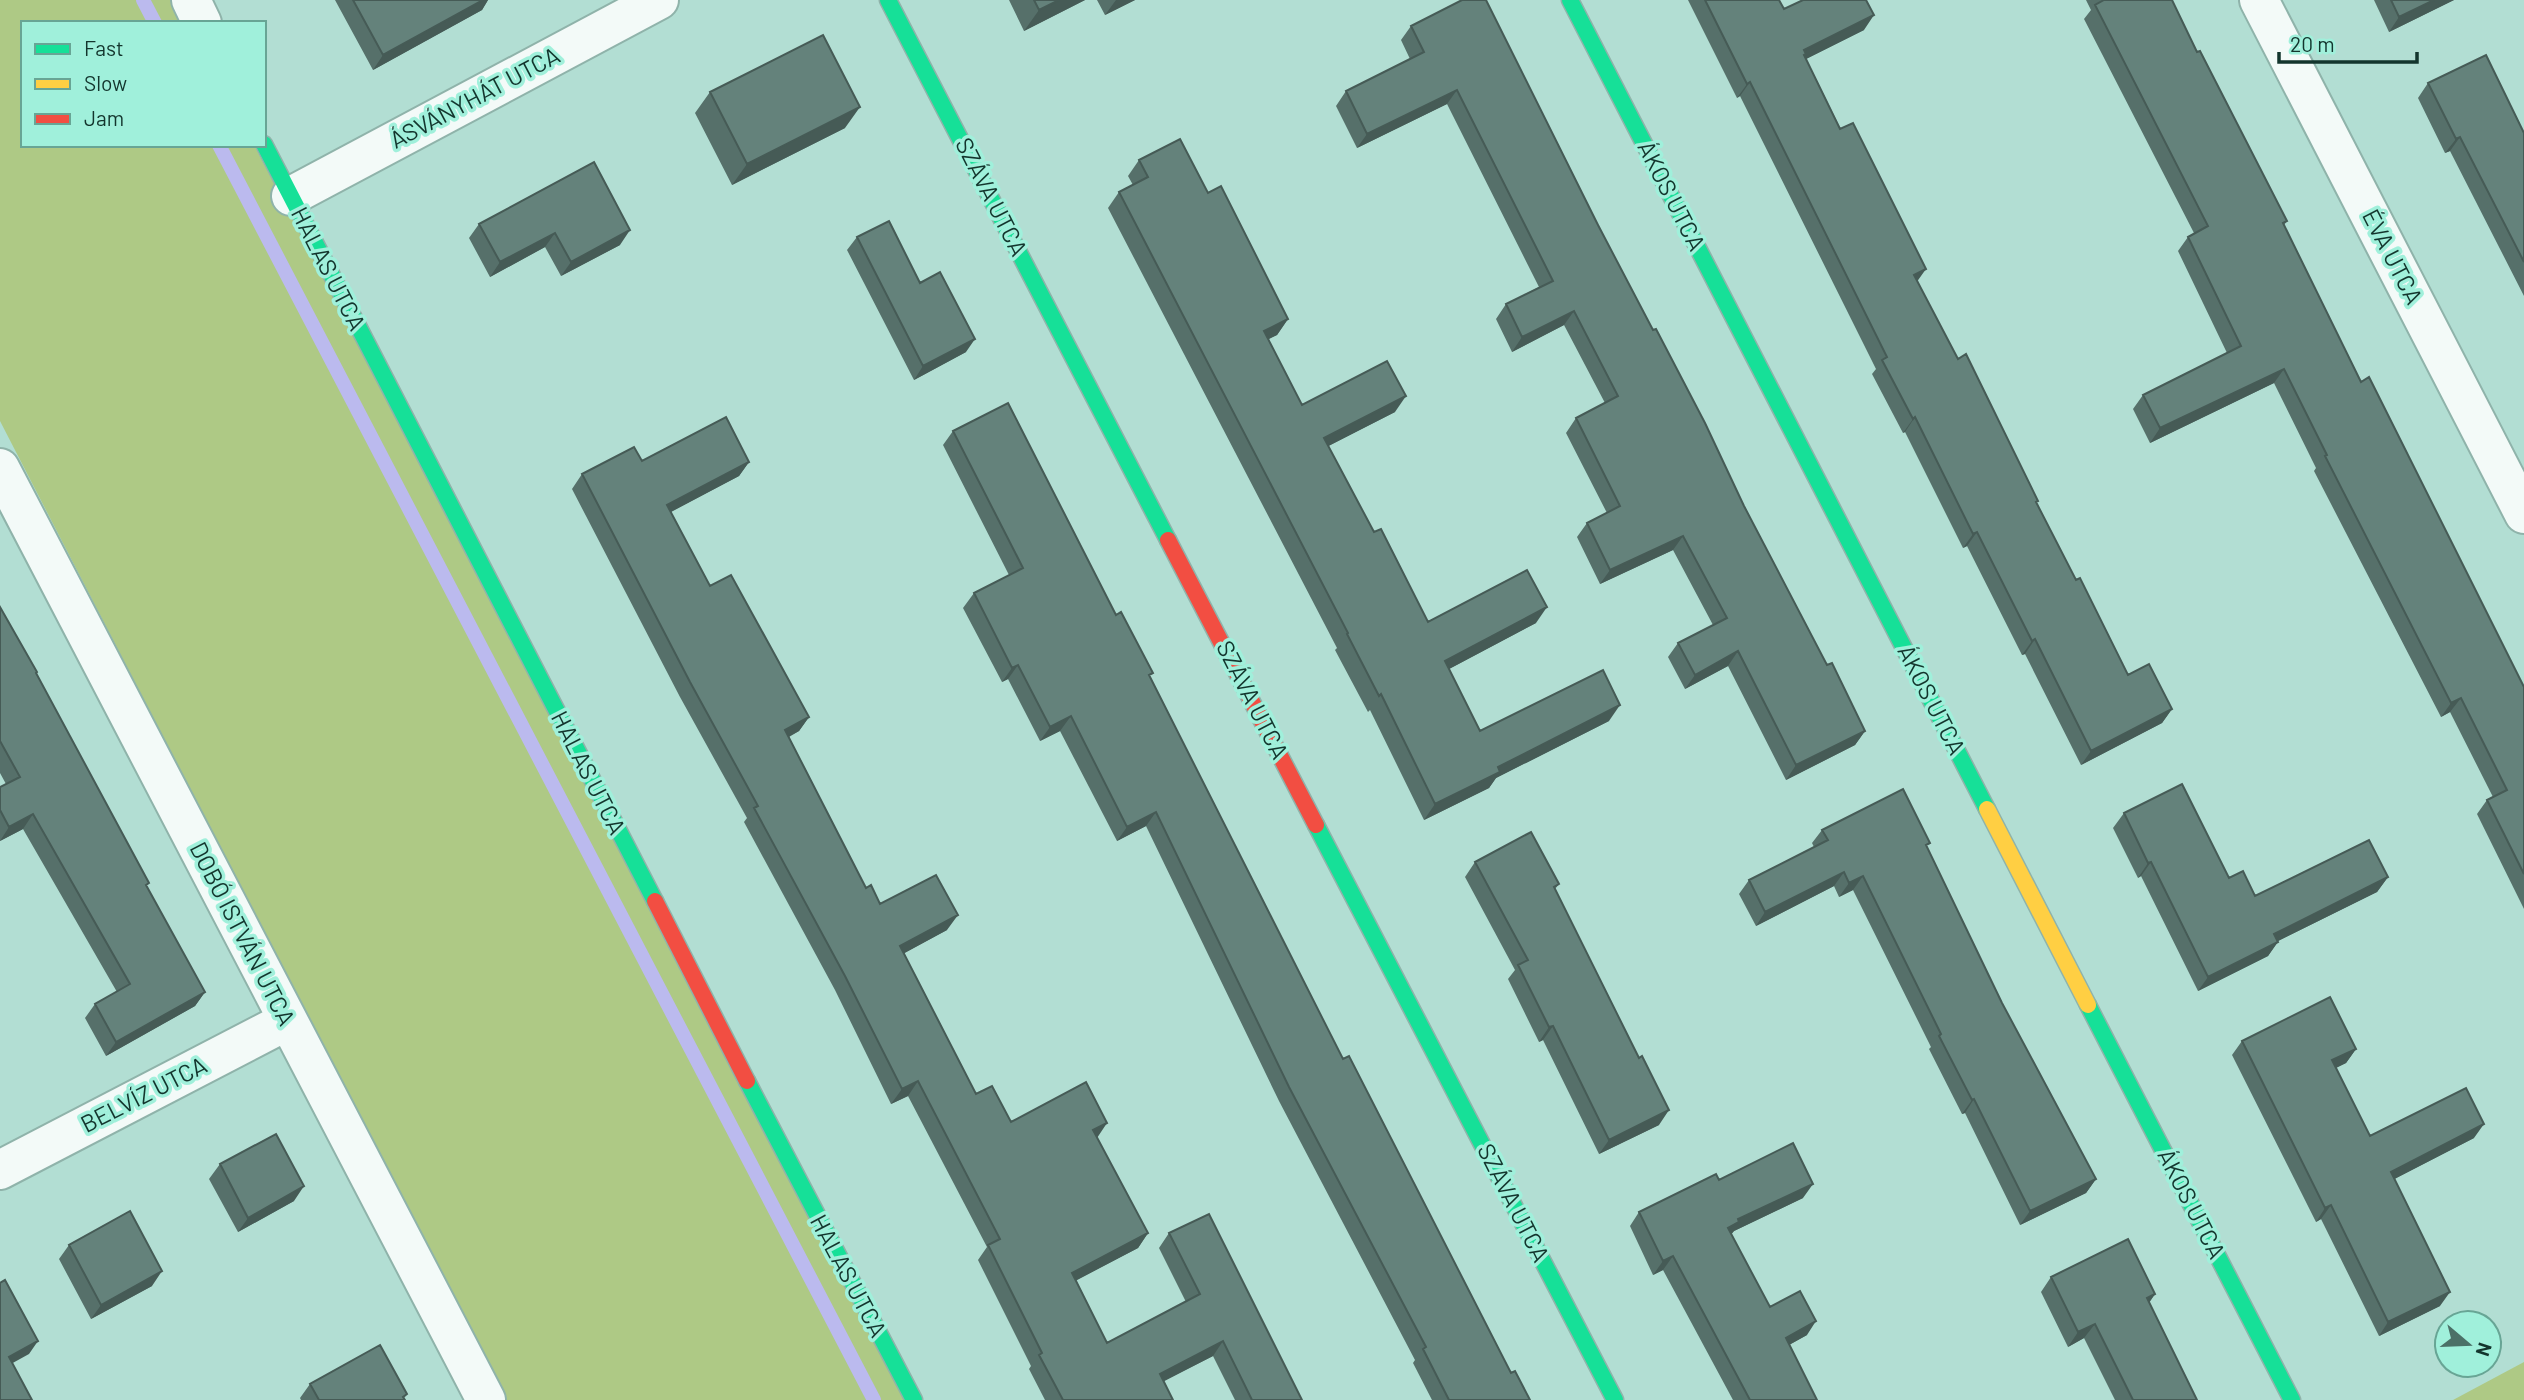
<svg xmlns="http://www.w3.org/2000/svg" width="2524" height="1400" viewBox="0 0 2524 1400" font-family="Barlow,sans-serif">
  <rect width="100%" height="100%" fill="#b2ded3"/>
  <!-- green -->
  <path fill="#aec985" d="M0,0H178L190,23H23V145H254L913,1400H505L0,421Z
    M2524,1362V1400H2453Z"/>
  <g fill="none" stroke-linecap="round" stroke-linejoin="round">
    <!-- stream -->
    <path stroke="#bbbaee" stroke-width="14" d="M143,0L155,23
      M219,145L874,1400"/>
    <!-- street casing -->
    <g stroke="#8fb3aa" stroke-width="42">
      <path id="street" d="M191,0L202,23
        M2259,0L2524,514
        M291,196L659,0
        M0,468L486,1400
        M0,1170L287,1021"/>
    </g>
    <!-- fast casing -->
    <g stroke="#8fb3aa" stroke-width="19">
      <path id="fast" d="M888,0L1168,540
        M1570,0L1987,809
        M264,144L655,901
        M1316,825L1615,1400
        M2088,1005L2292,1400
        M747,1081L914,1400"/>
    </g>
    <!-- slow casing -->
    <g stroke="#8fb3aa" stroke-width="19">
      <path id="slow" d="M1987,809L2088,1005"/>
    </g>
    <!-- jam casing -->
    <g stroke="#8fb3aa" stroke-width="19">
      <path id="jam" d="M1168,540L1316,825
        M655,901L747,1081"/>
    </g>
    <!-- street -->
    <use href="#street" stroke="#f3faf8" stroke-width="38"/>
    <!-- fast -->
    <use href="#fast" stroke="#16e098" stroke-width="16"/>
    <!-- slow -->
    <use href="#slow" stroke="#ffcf43" stroke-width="16"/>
    <!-- jam -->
    <use href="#jam" stroke="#f24e42" stroke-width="16"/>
  </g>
  <!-- wall -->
  <path fill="#56706a" d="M335,0H488L482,10L373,70Z
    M1009,0H1085L1024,31Z
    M1097,0H1135L1105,15Z
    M1688,0H1779L1784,9L1864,30L1806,59L1917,282L1958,359L2037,504L2076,580L2128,675L2172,709L2162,723L2081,765L2025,654L2022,655L1967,546L1963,548L1905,432L1903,433L1872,374L1876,369L1740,96L1737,98Z
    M2086,0H2172L2197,52L2287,221L2284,225L2361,382L2524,687V909L2477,814L2487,800L2493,797L2450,712L2441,717L2314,471L2316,468L2274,383L2150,443L2133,409L2143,395L2227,353L2178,251L2188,237L2194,233L2084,19L2091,10Z
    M2374,0H2454L2389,32Z
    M1411,26L1598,225L1827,665L1865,731L1855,745L1786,780L1728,666L1685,689L1668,657L1678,643L1713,625L1673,550L1600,584L1577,537L1587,523L1607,513L1566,433L1576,418L1605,403L1564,325L1512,352L1496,319L1506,304L1539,287L1447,104L1357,148L1336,106L1346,91L1410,59L1401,40Z
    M2428,83L2524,133V296L2450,151L2445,153L2418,98Z
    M710,92L845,128L732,185L695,113Z
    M1139,160L1208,193L1288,319L1277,335L1268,339L1302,405L1395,412L1328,446L1374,532L1428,622L1536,623L1449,669L1480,731L1609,721L1496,778L1489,788L1424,820L1370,710L1368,712L1335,650L1337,648L1108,208L1119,192L1133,185L1128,176Z
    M594,162L620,245L561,276L545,247L490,277L469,238L479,224Z
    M857,237L920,283L966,352L914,380L847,250Z
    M953,431L1116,615L1150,677L1343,1059L1511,1373L1530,1400H1432L1413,1363L1415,1360L1279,1101L1146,826L1117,841L1060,731L1040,741L1008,679L1002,682L963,608L974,593L1009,575L943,445Z
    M642,461L749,462L739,476L670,512L710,586L809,717L799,731L789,737L866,888L880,904L947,930L904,953L976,1094L1011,1122L1097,1138L1148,1233L1138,1248L1076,1280L1107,1343L1186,1302L1159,1248L1169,1233L1302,1400H1235L1213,1356L1163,1381L1173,1400H1045L1029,1369L1031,1366L978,1260L987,1247L908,1096L891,1104L835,990L744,822L747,818L680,697L572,489L582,474Z
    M0,607L37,672L36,674L146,886L205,992L195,1006L106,1056L85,1018L95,1004L117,992L23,829L0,841V787L6,784L0,773Z
    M2124,813L2229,878L2255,896L2388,877L2377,892L2278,941L2268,956L2198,991L2141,876L2138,878L2113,828Z
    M1822,830L1927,848L2002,1003L2096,1179L2086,1193L2020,1225L1965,1113L1962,1114L1929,1049L1931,1047L1853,890L1839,897L1834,886L1756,926L1739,894L1749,880L1814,847L1812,843Z
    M1475,862L1559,884L1555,889L1659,1125L1599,1154L1543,1040L1539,1042L1508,979L1515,970L1465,877Z
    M2242,1041L2356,1049L2346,1063L2336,1068L2370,1136L2474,1138L2394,1179L2440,1306L2379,1336L2321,1219L2316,1222L2232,1055Z
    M220,1164L294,1201L238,1232L209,1179Z
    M1719,1180L1803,1198L1734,1231L1731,1234L1770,1307L1807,1335L1789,1345L1817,1400H1733L1663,1270L1653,1275L1630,1226L1639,1212Z
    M69,1245L152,1286L91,1319L59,1259Z
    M2051,1277L2155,1294L2149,1303L2197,1400H2115L2084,1338L2068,1347L2041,1292Z
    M310,1384L407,1394L404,1398L405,1400H301L300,1398Z"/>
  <!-- shaded-wall -->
  <path fill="#465b56" d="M483,0H488L482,10L373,70L383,55Z
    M1059,0H1085L1024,31L1039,10Z
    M1116,0H1135L1105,15Z
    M2434,0H2454L2389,32L2399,17Z
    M1874,15L1864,30L1800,62L1804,50Z
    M1750,82L1740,96L1737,98L1747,84Z
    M1457,90L1447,104L1357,148L1367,134Z
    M860,107L845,128L732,185L747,164Z
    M2460,137L2450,151L2445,153L2456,139Z
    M630,230L620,245L561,276L571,262Z
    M555,233L545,247L490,277L500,262Z
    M1926,269L1916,283L1914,275Z
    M1574,311L1564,325L1512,352L1522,337Z
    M1288,319L1277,335L1253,347L1264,331Z
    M975,339L966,352L914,380L923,366Z
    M2284,369L2274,383L2150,443L2160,428Z
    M1406,396L1395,412L1313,454L1324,438Z
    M1915,417L1905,432L1903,433L1913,419Z
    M749,462L739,476L656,520L667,505Z
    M1977,532L1967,546L1963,548L1973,534Z
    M1683,536L1673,550L1600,584L1610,570Z
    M1547,607L1536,623L1434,677L1445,661Z
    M2035,639L2025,654L2022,655L2032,641Z
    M1738,651L1728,666L1685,689L1695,675Z
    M1018,665L1008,679L1002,682L1012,668Z
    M2461,698L2450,712L2441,717L2451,703Z
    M1620,705L1609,721L1496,778L1489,788L1424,820L1435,804L1498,767Z
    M2172,709L2162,723L2081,765L2091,751Z
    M1071,716L1060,731L1040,741L1050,727Z
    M809,717L799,731L775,744L785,730Z
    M1865,731L1855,745L1786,780L1796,765Z
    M1156,812L1146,826L1117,841L1127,827Z
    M33,814L23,829L0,841L9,827Z
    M2151,862L2141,876L2138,878L2148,863Z
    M1844,872L1834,886L1756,926L1765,912Z
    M1863,876L1853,890L1839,897L1849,883Z
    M2388,877L2377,892L2264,948L2274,934Z
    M958,915L947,930L890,961L900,946Z
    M2278,942L2268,956L2198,991L2208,977Z
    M205,992L195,1006L106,1056L116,1042Z
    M1553,1026L1543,1040L1539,1042L1549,1027Z
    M2356,1049L2346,1063L2323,1074L2332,1060Z
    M918,1081L908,1096L891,1104L902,1089Z
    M1974,1099L1965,1113L1962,1114L1972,1100Z
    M1669,1110L1659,1125L1599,1154L1609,1140Z
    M1107,1123L1097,1138L1093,1130Z
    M2484,1124L2474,1138L2381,1186L2391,1172Z
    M2096,1179L2086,1193L2020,1225L2030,1211Z
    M1813,1184L1803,1198L1734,1231L1730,1236L1728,1228L1738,1219Z
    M304,1186L294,1201L238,1232L248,1218Z
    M2331,1205L2321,1219L2316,1222L2325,1208Z
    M1148,1233L1138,1248L1062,1288L1072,1273Z
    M1673,1256L1663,1270L1653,1275L1663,1261Z
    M162,1271L152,1286L91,1319L101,1305Z
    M2450,1292L2440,1306L2379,1336L2388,1322Z
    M2155,1294L2145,1308L2147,1298Z
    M1816,1321L1807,1335L1776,1352L1786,1338Z
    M2095,1324L2084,1338L2068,1347L2078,1332Z
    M38,1341L29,1354L0,1370L9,1357Z
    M1223,1341L1213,1356L1149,1389L1160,1374Z"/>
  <!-- building -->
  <path fill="#64827b" stroke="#465b56" stroke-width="2" d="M353,0H483L383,55Z
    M1034,0H1059L1039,10Z
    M1462,0H1486L1598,225L1653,330L1656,329L1705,423L1744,506L1827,665L1832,663L1865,731L1796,765L1738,651L1695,675L1678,643L1727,618L1683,536L1610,570L1587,523L1620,506L1576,418L1618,396L1574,311L1522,337L1506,304L1553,281L1457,90L1367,134L1346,91L1424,52L1411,26Z
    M1705,0H1779L1784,9L1803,0H1866L1874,15L1804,50L1806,54L1804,55L1840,129L1853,123L1926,269L1914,275L1958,359L1966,354L2038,501L2036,502L2076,580L2080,578L2128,675L2149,664L2172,709L2091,751L2035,639L2032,641L1977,532L1973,534L1915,417L1913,419L1882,360L1887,357L1750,82L1747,84Z
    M2104,0H2172L2197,52L2200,51L2287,221L2283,223L2361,382L2369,377L2524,687V874L2487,800L2507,790L2461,698L2451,703L2325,456L2327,455L2284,369L2160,428L2143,395L2241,346L2188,237L2208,226L2095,5Z
    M2391,0H2434L2399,17Z
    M823,35L860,107L747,164L710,92Z
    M2486,55L2524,133V262L2460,137L2456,139L2428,83Z
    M1180,139L1208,193L1221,186L1288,319L1264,331L1302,405L1387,361L1406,396L1324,438L1374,532L1381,529L1428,622L1527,570L1547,607L1445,661L1480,731L1603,670L1620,705L1498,767L1500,772L1435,804L1381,694L1379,696L1347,634L1348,633L1119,192L1148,177L1139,160Z
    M594,162L630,230L571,262L555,233L500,262L479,224Z
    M889,221L920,283L940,272L975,339L923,366L857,237Z
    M1008,403L1116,615L1121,612L1153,673L1149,675L1343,1059L1349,1056L1511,1373L1515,1371L1530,1400H1449L1423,1349L1426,1347L1289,1087L1156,812L1127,827L1071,716L1050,727L1018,665L1012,668L974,593L1023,568L953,431Z
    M726,417L749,462L667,505L710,586L731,575L809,717L785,730L866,888L871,885L880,904L936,875L958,915L900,946L976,1094L992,1086L1011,1122L1086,1082L1107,1123L1093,1130L1148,1233L1072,1273L1107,1343L1200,1294L1169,1233L1209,1214L1302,1400H1252L1223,1341L1160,1374L1173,1400H1063L1039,1355L1042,1353L988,1245L1000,1239L918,1081L902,1089L845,976L754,808L758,806L690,682L582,474L634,447L642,461Z
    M0,607L37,672L36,673L149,883L146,885L205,992L116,1042L95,1004L130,984L33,814L9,827L0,810V787L20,777L0,741Z
    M2182,784L2229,878L2243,871L2255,896L2369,840L2388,877L2274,934L2278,942L2208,977L2151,862L2148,863L2124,813Z
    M1903,789L1930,843L1926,845L2002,1003L2096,1179L2030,1211L1974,1099L1972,1100L1939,1036L1941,1034L1863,876L1849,883L1844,872L1765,912L1749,880L1828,840L1822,830Z
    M1531,832L1559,884L1554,887L1639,1058L1642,1056L1669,1110L1609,1140L1553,1026L1549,1027L1518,965L1528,960L1475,862Z
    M2330,997L2356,1049L2332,1060L2370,1136L2466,1088L2484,1124L2391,1172L2450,1292L2388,1322L2331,1205L2325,1208L2242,1041Z
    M276,1134L304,1186L248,1218L220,1164Z
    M1793,1143L1813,1184L1738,1219L1739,1222L1728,1228L1770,1307L1800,1291L1816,1321L1786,1338L1817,1400H1750L1673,1256L1663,1261L1639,1212L1716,1174L1719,1180Z
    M130,1211L162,1271L101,1305L69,1245Z
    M2128,1239L2155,1294L2147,1298L2197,1400H2133L2095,1324L2078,1332L2051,1277Z
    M5,1280L38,1341L9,1357L32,1400H0V1283Z
    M380,1345L407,1394L403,1397L405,1400H319L310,1384Z"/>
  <g text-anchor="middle" stroke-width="7" stroke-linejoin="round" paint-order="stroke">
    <!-- street labels -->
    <g font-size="24" fill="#13352d" stroke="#a0f0db">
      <text transform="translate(475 98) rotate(-28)" y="8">ÁSVÁNYHÁT UTCA</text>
      <text transform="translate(1671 196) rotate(63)" y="8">ÁKOS UTCA</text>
      <text transform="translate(991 197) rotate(63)" y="8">SZÁVA UTCA</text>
      <text transform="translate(2392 257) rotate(63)" y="8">ÉVA UTCA</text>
      <text transform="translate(328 269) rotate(63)" y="8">HALAS UTCA</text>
      <text transform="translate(1252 700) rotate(63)" y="8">SZÁVA UTCA</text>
      <text transform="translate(1931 700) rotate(63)" y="8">ÁKOS UTCA</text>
      <text transform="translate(588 773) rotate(63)" y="8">HALAS UTCA</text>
      <text transform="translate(242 934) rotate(63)" y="8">DOBÓ ISTVÁN UTCA</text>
      <text transform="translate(144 1095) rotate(-27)" y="8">BELVÍZ UTCA</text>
      <text transform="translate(1513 1203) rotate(63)" y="8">SZÁVA UTCA</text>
      <text transform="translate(2191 1204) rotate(63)" y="8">ÁKOS UTCA</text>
      <text transform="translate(848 1276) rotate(62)" y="8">HALAS UTCA</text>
    </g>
  </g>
  <!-- legend -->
  <rect x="21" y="21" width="245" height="126" fill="#a0f0db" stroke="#68a595" stroke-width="2"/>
  <rect x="35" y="44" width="35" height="10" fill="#16e098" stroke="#68a595" stroke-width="2"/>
  <text x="84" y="56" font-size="21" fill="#13352d">Fast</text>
  <rect x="35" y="79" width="35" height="10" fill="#ffcf43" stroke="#68a595" stroke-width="2"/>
  <text x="84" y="91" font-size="21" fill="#13352d">Slow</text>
  <rect x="35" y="114" width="35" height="10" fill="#f24e42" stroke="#68a595" stroke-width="2"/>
  <text x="84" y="126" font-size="21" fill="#13352d">Jam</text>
  <!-- north arrow -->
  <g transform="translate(2468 1344) rotate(109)"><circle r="33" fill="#a0f0db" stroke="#68a595" stroke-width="2"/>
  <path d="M0-5L12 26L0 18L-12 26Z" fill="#4b7067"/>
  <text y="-10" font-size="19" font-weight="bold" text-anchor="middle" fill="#13352d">N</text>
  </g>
  <!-- scale -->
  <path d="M2279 52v10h138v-10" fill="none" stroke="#13352d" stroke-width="3.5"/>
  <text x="2290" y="52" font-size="21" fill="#13352d" stroke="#a0f0db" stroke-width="5" paint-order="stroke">20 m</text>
</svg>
